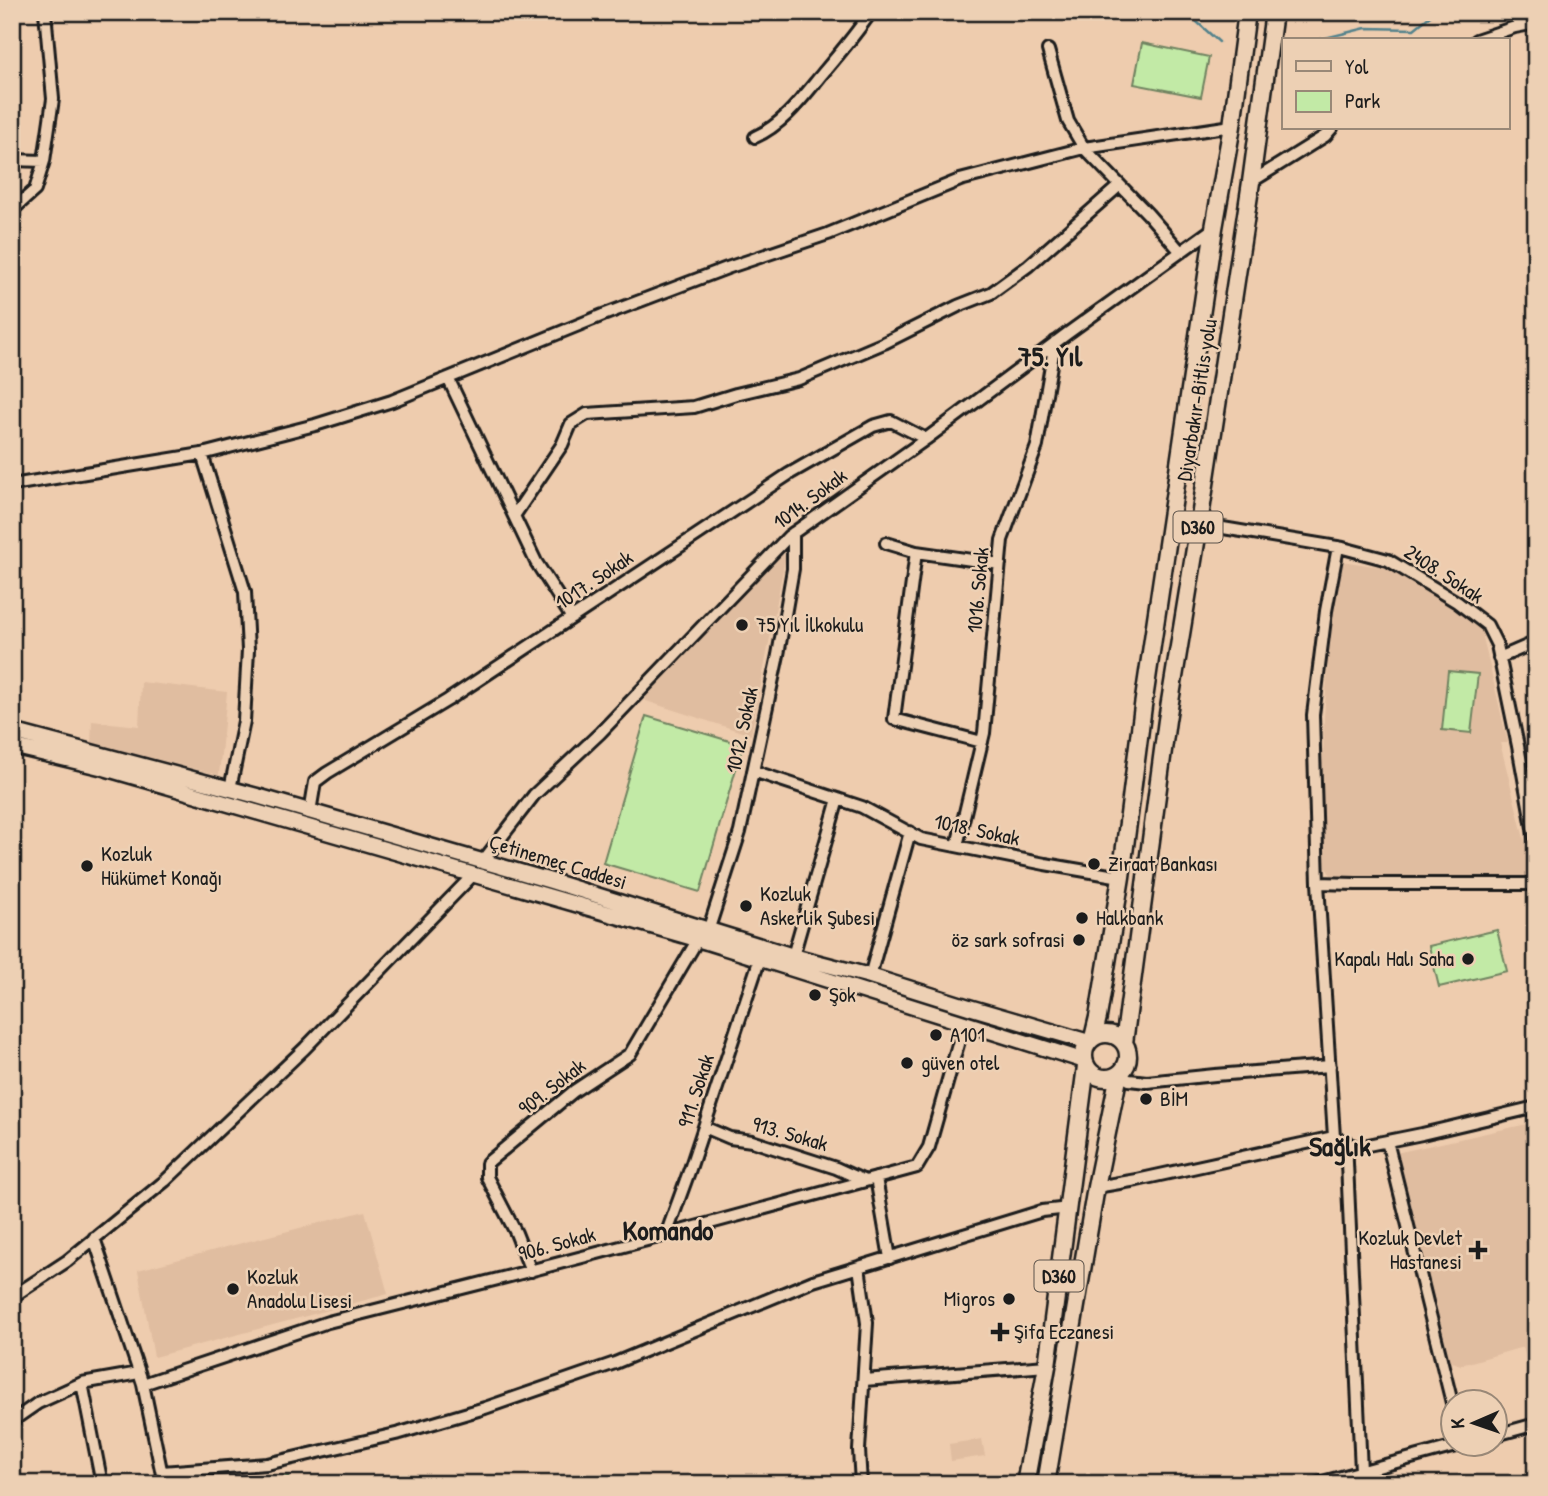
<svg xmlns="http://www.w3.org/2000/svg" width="1548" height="1496" viewBox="0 0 1548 1496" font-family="'Patrick Hand',sans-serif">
  <rect width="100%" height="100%" fill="#eeccae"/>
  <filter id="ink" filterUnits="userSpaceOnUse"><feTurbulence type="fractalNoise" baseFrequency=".0143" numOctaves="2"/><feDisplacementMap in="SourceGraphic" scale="14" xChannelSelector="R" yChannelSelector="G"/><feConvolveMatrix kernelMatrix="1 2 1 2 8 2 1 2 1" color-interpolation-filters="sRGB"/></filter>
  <g filter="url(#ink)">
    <!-- built -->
    <path fill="#e0bda0" d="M780,554L786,555L751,735L646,701L645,695Z
      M1341,561L1388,568L1468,617L1481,629L1508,743H1500L1534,879L1333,878L1326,868L1322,793L1324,718L1329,648Z
      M141,682L227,692L219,775L91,743L92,721L139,726Z
      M1536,1122V1397L1523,1347L1461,1365L1449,1361L1396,1153Z
      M365,1211L388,1294L154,1357L138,1270Z
      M982,1439L985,1456L951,1461L949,1444Z"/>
    <!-- green -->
    <path fill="#c2eaa6" stroke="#6f8361" stroke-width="2" d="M1142,43L1209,57L1201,97L1134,84Z
      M1448,671L1478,674L1471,733L1442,730Z
      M646,716L743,745L700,892L603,863Z
      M1497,930L1507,971L1439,987L1429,946Z
      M288,1476L289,1484H234Z"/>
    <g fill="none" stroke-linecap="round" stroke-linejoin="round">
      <!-- stream -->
      <path stroke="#53828c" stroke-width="2.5" d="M1186,12L1219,42
        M1317,40L1366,28L1414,29L1435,12"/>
      <!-- minor casing -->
      <g stroke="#1c1c1c" stroke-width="16">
        <path id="minor" d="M1476,40L1515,27L1536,23
          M1048,50L1068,121L1084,148L1148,214L1181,252
          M755,137C784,124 803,97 823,73C840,53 856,34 871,12
          M12,160L44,161L35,190L17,206L12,208
          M44,161L53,99L45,12
          M1251,182L1325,136L1332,128
          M448,378L536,562L572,618
          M202,454L245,592L248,650L244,721L230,789
          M12,485L202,454L315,425L392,401L603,315L727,268L828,234L960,180L1084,148L1232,126
          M514,516L562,445L571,424L587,414L694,407L736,394L799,379L884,343L958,306L991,293L1028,266L1120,185
          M1199,524L1343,548L1388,560L1457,602L1487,625L1497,645L1518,746L1536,844
          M886,543L916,552L1000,564
          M916,552L894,719L982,742
          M1499,658L1536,642
          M753,771L862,807L921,839L1045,864L1121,877
          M310,812L315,782L327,773L448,700L789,474L873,426L891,421L926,439
          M957,846L984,733L1002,540L1037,446L1055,342
          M483,861L534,795L600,733L789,536L926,439L1068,333L1214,228
          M1318,883L1356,884H1536
          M708,931L740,832L778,655L793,569V533
          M793,956L838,799
          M870,976L910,832
          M1119,1074L1129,1080L1147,1082L1215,1075L1330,1066
          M704,1127L730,1138L752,1141L836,1168L865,1181
          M1334,1137L1318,883L1313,715L1326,611L1338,547
          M1346,1141L1361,1471
          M1387,1141L1454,1411
          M876,1178L890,1258
          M1096,1187L1137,1180L1334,1137C1342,1140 1350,1146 1358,1147L1422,1134L1536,1107
          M666,1235L690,1169L760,958
          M94,1238L143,1384L164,1484
          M859,1267L867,1323L859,1450L861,1484
          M531,1271L516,1233L487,1177V1163L574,1091L630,1054L698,939
          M12,1297L67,1261L165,1181L305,1048L473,875
          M864,1380L1047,1366
          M82,1383L102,1484
          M143,1384L328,1322L510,1276L666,1235L917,1167L929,1147L964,1023
          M12,1421L38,1403L82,1383L139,1373
          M1496,1435L1536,1424
          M162,1472L267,1464L400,1433L485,1408L615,1363L813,1281L1042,1211L1069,1208
          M1315,1484L1463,1444"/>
      </g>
      <!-- major casing -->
      <g stroke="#1c1c1c" stroke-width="19">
        <path id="major" d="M12,731L257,796L551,881L793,956L870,976L969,1007L1089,1042
          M12,746L104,768L707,942L1085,1061"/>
      </g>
      <!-- highway casing -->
      <g stroke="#1c1c1c" stroke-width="21">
        <path id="highway" d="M1084 1056a22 22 0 1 1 44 0a22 22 0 1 1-44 0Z
          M1093,1038L1098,1017L1121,877L1143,706L1214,228L1232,126L1247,12
          M1124,1043L1167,720L1199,524L1251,182L1274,12
          M1025,1484L1047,1366L1086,1066
          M1046,1484L1096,1187L1119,1074"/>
      </g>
      <!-- minor -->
      <use href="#minor" stroke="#edd0b4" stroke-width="10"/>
      <!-- major -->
      <use href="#major" stroke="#edd0b4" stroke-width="14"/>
      <!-- highway -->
      <use href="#highway" stroke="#edd0b4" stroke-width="16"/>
    </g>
  </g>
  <!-- markers -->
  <g fill="#1c1c1c" stroke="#edd0b4" stroke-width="2.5">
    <circle cx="742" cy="625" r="7"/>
    <circle cx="1094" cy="864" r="7"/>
    <circle cx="87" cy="866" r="7"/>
    <circle cx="746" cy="906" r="7"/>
    <circle cx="1082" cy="918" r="7"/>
    <circle cx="1079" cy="940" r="7"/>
    <circle cx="1468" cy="959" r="7"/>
    <circle cx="815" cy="995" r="7"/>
    <circle cx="936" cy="1035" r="7"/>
    <circle cx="907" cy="1063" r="7"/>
    <circle cx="1146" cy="1099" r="7"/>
    <path d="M1474.5 1239.5h7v7h7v7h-7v7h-7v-7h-7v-7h7z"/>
    <circle cx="233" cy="1289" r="7"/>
    <circle cx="1009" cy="1299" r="7"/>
    <path d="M996.5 1321.5h7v7h7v7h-7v7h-7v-7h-7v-7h7z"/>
  </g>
  <g text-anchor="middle" stroke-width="5" stroke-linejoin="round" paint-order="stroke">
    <!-- shield labels -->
    <g fill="#edd0b4" stroke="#5b524a" stroke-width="2">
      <rect x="1173.5" y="511.5" width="49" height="31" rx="5"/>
      <rect x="1034.5" y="1260.5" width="49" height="31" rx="5"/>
    </g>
    <g font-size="19" font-weight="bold" fill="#1c1c1c">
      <text x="1198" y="534">D360</text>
      <text x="1059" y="1283">D360</text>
    </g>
    <!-- street labels -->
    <g font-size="21" fill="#1c1c1c" stroke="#edd0b4">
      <text transform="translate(1197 400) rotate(-81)" y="7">Diyarbakır-Bitlis yolu</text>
      <text transform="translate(810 499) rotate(-37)" y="7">1014. Sokak</text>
      <text transform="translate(1444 574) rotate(33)" y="7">2408. Sokak</text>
      <text transform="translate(594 580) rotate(-34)" y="7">1017. Sokak</text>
      <text transform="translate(978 590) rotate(-85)" y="7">1016. Sokak</text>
      <text transform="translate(742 730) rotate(-78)" y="7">1012. Sokak</text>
      <text transform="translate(977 830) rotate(12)" y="7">1018. Sokak</text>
      <text transform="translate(558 862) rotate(17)" y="7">Çetinemeç Caddesi</text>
      <text transform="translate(552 1087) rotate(-38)" y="7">909. Sokak</text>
      <text transform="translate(696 1091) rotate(-72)" y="7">911. Sokak</text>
      <text transform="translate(790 1134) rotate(16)" y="7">913. Sokak</text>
      <text transform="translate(557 1244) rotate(-15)" y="7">906. Sokak</text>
    </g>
    <!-- poi labels -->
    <g font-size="21" fill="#1c1c1c" stroke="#edd0b4" text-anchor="start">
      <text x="756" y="632">75 Yıl İlkokulu</text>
      <text x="101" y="861">Kozluk<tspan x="101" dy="24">Hükümet Konağı</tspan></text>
      <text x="1108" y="871">Ziraat Bankası</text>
      <text x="760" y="901">Kozluk<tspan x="760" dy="24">Askerlik Şubesi</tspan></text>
      <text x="1096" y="925">Halkbank</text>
      <text x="1065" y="947" text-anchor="end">öz sark sofrasi</text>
      <text x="1454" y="966" text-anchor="end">Kapalı Halı Saha</text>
      <text x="829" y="1002">Şok</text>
      <text x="950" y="1042">A101</text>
      <text x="921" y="1070">güven otel</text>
      <text x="1160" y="1106">BİM</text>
      <text x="1462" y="1245" text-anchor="end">Kozluk Devlet<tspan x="1462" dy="24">Hastanesi</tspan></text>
      <text x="247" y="1284">Kozluk<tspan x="247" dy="24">Anadolu Lisesi</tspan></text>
      <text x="995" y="1306" text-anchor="end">Migros</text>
      <text x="1014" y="1339">Şifa Eczanesi</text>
    </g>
    <!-- district labels -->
    <g font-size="28" font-weight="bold" fill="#1c1c1c" stroke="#edd0b4">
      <text x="1050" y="366">75. Yıl</text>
      <text x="1340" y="1156">Sağlık</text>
      <text x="668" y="1240">Komando</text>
    </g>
  </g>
  <!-- margin -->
  <rect width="1548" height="1496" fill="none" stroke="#edd0b4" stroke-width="42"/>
  <rect x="21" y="21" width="1506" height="1454" fill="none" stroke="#1c1c1c" stroke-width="2.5" filter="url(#ink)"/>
  <!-- legend -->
  <rect x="1282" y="38" width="228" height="91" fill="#edd0b4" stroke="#998877" stroke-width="2"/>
  <rect x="1296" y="61" width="35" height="10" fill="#edd0b4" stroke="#998877" stroke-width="2"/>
  <text x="1345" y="74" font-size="21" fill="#1c1c1c">Yol</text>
  <rect x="1296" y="91" width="35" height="21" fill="#c2eaa6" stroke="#998877" stroke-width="2"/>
  <text x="1345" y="108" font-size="21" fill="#1c1c1c">Park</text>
  <!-- north arrow -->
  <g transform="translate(1474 1423) rotate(268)"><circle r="33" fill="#edd0b4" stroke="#998877" stroke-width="2"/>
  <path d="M0-5L12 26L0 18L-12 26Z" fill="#1c1c1c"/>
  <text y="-10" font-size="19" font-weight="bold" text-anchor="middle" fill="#1c1c1c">K</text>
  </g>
</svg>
